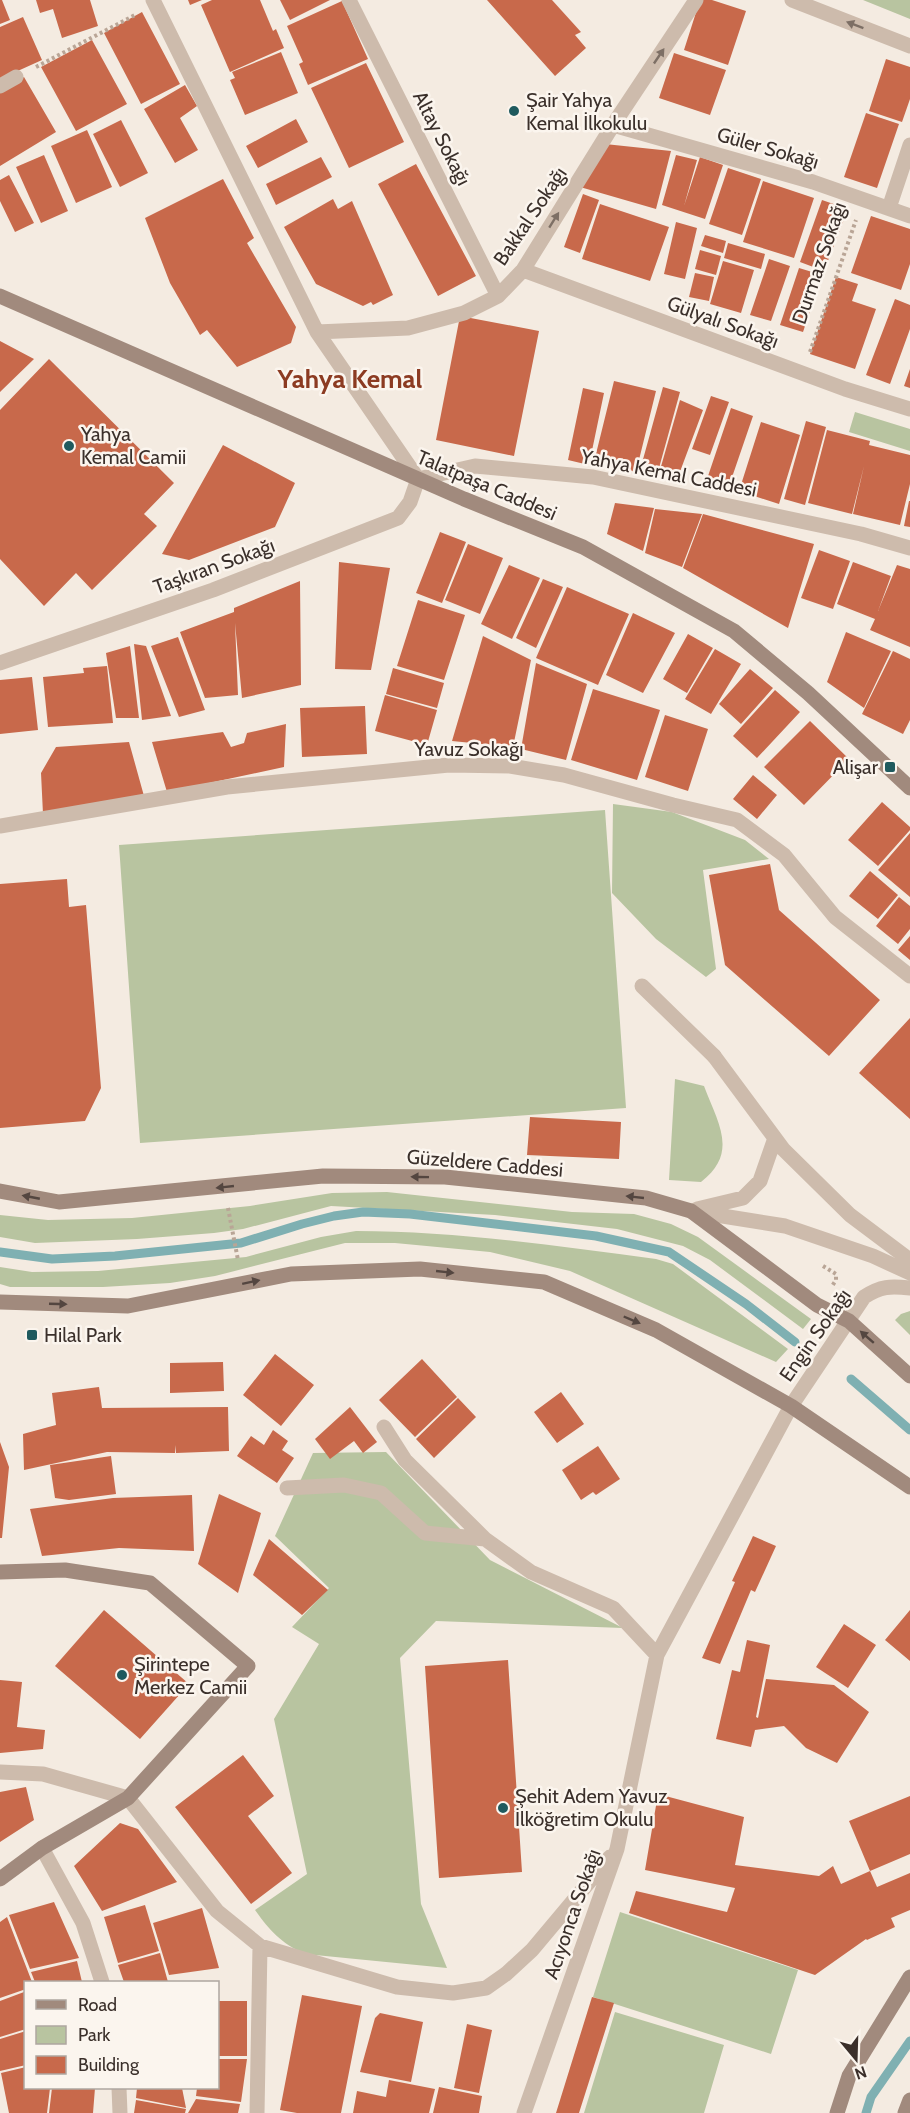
<svg xmlns="http://www.w3.org/2000/svg" width="910" height="2113" viewBox="0 0 910 2113" font-family="Cabin,sans-serif">
  <rect width="100%" height="100%" fill="#f4ebe1"/>
  <!-- green -->
  <path fill="#b8c4a0" d="M863,0H910V19Z
    M855,412L910,429V451L849,432Z
    M613,804L672,812L745,840L769,859L703,870L716,969L706,977L656,939L612,893Z
    M605,810L626,1108L140,1143L119,845Z
    M675,1079L704,1086C718,1123 739,1153 701,1182L669,1180Z
    M387,1192L572,1212L634,1214L671,1224L698,1237L811,1319L803,1329L710,1260L683,1246L617,1229L495,1215L331,1206L243,1229L214,1233L137,1239L35,1243L0,1237V1215L48,1220L132,1218L250,1206L332,1193Z
    M356,1231C456,1231 557,1246 656,1259L673,1264L788,1349L776,1362L570,1271L490,1252L395,1243H345L215,1276L170,1283L103,1287H10L0,1284V1267L32,1272L98,1271L246,1257L321,1237Z
    M910,1311V1335L895,1320L901,1314Z
    M386,1452L490,1560L623,1628L436,1621L400,1658L421,1904L447,1968L305,1954C281,1943 270,1931 255,1910L307,1874L274,1719L319,1644L292,1627L329,1588L275,1536L313,1453Z
    M620,1912L798,1970L771,2054L593,1997Z
    M615,2012L724,2045L704,2113H584Z"/>
  <g fill="none" stroke-linecap="round" stroke-linejoin="round">
    <!-- stream -->
    <path stroke="#7fb0b2" stroke-width="9" d="M0,1252L52,1259L115,1256L241,1243L302,1224L334,1216L363,1212L410,1214L596,1236L669,1252L746,1304L795,1342
      M851,1379L910,1430
      M866,2113L871,2097L910,2041"/>
  </g>
  <!-- building -->
  <path fill="#c8694b" d="M0,0H2L10,20L0,24Z
    M36,0H90L98,26L62,38L53,9L40,13Z
    M188,0H202L190,5Z
    M212,0H260L273,31L276,29L284,48L230,72L201,5Z
    M280,0H330L290,20Z
    M487,0H552L581,32L575,35L586,48L555,76Z
    M700,0H712L746,11L728,65L684,50Z
    M342,1L368,59L308,85L299,64L303,62L287,26Z
    M142,12L180,84L141,104L104,33Z
    M23,17L42,60L0,79V27Z
    M92,40L127,104L76,131L41,67Z
    M281,52L298,93L245,115L230,80L235,78L232,72Z
    M674,53L726,70L710,115L659,98Z
    M886,59L910,67V99L902,122L869,111Z
    M366,63L404,142L349,168L311,88Z
    M24,77L56,132L0,166V91Z
    M185,85L197,106L180,118L198,150L175,163L144,109Z
    M866,113L899,124L877,188L844,177Z
    M296,119L308,142L258,168L246,146Z
    M121,120L148,173L120,187L93,134Z
    M87,130L112,187L76,203L51,146Z
    M605,144L671,151L656,209L580,187Z
    M44,155L68,211L41,223L16,167Z
    M676,155L697,160L684,206L700,157L723,165L705,219L662,205Z
    M321,157L332,177L276,205L266,184Z
    M416,164L476,276L438,296L378,184Z
    M728,168L761,179L742,235L709,224Z
    M9,175L34,223L15,232L0,201V180Z
    M223,179L254,238L247,243L296,327L291,343L237,367L207,330L200,335L170,283L145,218Z
    M763,181L814,198L794,258L743,242Z
    M583,194L599,200L580,253L564,247Z
    M333,199L338,209L352,201L393,295L373,305L371,302L363,306L316,284L284,227Z
    M822,200L848,209L824,271L800,262Z
    M600,204L669,227L650,281L582,259Z
    M871,216L910,229V264L901,290L851,273Z
    M676,222L697,228L685,279L664,274Z
    M705,235L726,241L723,253L701,246Z
    M728,243L765,254L761,269L724,258Z
    M700,250L721,256L716,275L695,269Z
    M769,259L790,266L771,321L750,315Z
    M723,261L754,270L741,313L710,304Z
    M799,268L822,275L803,332L780,325Z
    M695,273L714,277L709,301L689,297Z
    M836,277L858,284L852,301L876,309L855,369L810,354Z
    M895,299L910,305V329L890,384L866,375Z
    M460,316L539,331L514,456L436,440Z
    M0,341L34,359L0,392Z
    M49,359L174,483L144,514L157,526L92,590L76,573L44,606L0,559V410Z
    M910,369V388L904,386Z
    M614,381L656,391L636,472L594,462Z
    M663,387L680,392L659,468L642,463Z
    M583,388L604,393L589,465L568,460Z
    M711,396L729,402L710,455L692,449Z
    M680,400L703,410L678,477L660,470Z
    M731,408L753,416L729,486L707,479Z
    M806,421L826,427L805,505L784,499Z
    M761,422L800,435L779,504L739,491Z
    M827,430L870,441L869,445L910,455V484L900,525L853,514L864,466L852,514L808,503Z
    M223,445L295,483L275,527L189,560L162,554Z
    M909,501H910V527L904,526Z
    M615,503L654,508L643,551L607,534Z
    M655,509L702,514L682,567L645,553Z
    M703,514L814,544L788,628L683,568Z
    M440,532L466,542L442,603L416,593Z
    M468,544L503,558L480,614L445,600Z
    M819,550L850,561L833,609L801,598Z
    M339,562L390,568L371,670L335,669Z
    M853,562L891,576L878,611L897,565L910,569V647L870,630L875,619L837,604Z
    M509,565L540,578L512,639L481,624Z
    M543,579L563,587L536,648L516,638Z
    M300,581L301,685L242,698L235,623L238,695L205,698L180,632L234,612V608Z
    M567,587L629,614L598,685L536,658Z
    M418,600L465,615L444,680L397,666Z
    M633,613L675,633L643,693L606,675Z
    M846,632L891,651L864,708L827,682Z
    M688,634L713,648L687,693L663,679Z
    M483,636L531,660L513,747L452,741Z
    M178,637L205,710L179,717L151,646Z
    M134,644L146,646L171,716L142,720Z
    M130,646L139,718H116L106,653Z
    M715,649L741,664L711,714L685,699Z
    M893,651L910,659V720L903,734L862,714Z
    M536,663L587,684L566,760L521,749Z
    M107,666L113,723L48,727L43,677L84,673L83,668Z
    M393,668L444,683L437,708L386,694Z
    M750,669L773,688L741,724L719,704Z
    M32,677L38,730L0,734V680Z
    M593,689L660,710L637,780L571,760Z
    M775,690L800,712L757,758L733,736Z
    M385,695L437,710L427,745L375,731Z
    M365,706L367,754L302,757L300,708Z
    M665,715L708,729L688,791L645,777Z
    M810,721L849,759L804,805L764,767Z
    M286,724L284,767L167,792L152,742L223,732L231,747L244,743L247,733Z
    M129,742L144,796L43,814L41,773L56,747Z
    M753,775L777,795L757,819L733,799Z
    M882,802L910,827V830L878,866L848,840Z
    M910,833V897L878,870Z
    M770,864L779,910L880,1000L829,1056L725,965L709,875Z
    M870,871L898,895L878,919L849,896Z
    M67,879L69,907L86,905L101,1088L85,1121L0,1128V884Z
    M899,897L910,906V929L898,944L876,926Z
    M910,936V960L898,950Z
    M910,1018V1119L859,1073Z
    M530,1117L621,1122L619,1159L527,1155Z
    M275,1354L314,1385L281,1426L243,1395Z
    M422,1359L457,1397L415,1437L379,1400Z
    M223,1362L224,1391L170,1393V1363Z
    M99,1387L102,1408L228,1407L229,1451L176,1453L175,1445V1453L107,1452L24,1470L23,1434L56,1425L52,1393Z
    M561,1392L584,1424L557,1443L534,1412Z
    M458,1398L476,1417L434,1458L416,1439Z
    M350,1407L377,1442L363,1453L354,1441L330,1459L315,1439Z
    M273,1430L288,1441L282,1450L294,1458L277,1483L237,1456L251,1436L264,1445Z
    M0,1442L9,1467L2,1538H0Z
    M598,1446L620,1479L596,1495L593,1492L581,1500L562,1470Z
    M111,1456L116,1494L69,1500L55,1498L50,1465Z
    M219,1494L261,1513L238,1593L198,1564Z
    M192,1495L194,1551L119,1548L42,1556L30,1509L113,1498Z
    M753,1536L776,1546L755,1592L751,1590L720,1664L702,1658L735,1582L732,1581Z
    M269,1539L328,1590L302,1615L253,1575Z
    M104,1610L189,1684L140,1739L55,1666Z
    M910,1610V1661L885,1640Z
    M844,1624L876,1645L848,1688L816,1667Z
    M747,1640L770,1645L756,1717L758,1718L766,1679L834,1685L869,1712L837,1763L806,1748L784,1726L755,1730L751,1747L716,1739L732,1670L740,1672Z
    M508,1660L522,1872L439,1878L425,1666Z
    M0,1680L22,1682L17,1727L45,1730L43,1749L0,1753Z
    M243,1755L274,1796L248,1816L292,1873L251,1904L175,1807Z
    M26,1787L34,1820L0,1842V1792Z
    M658,1794L744,1817L735,1865L819,1876L833,1866L841,1884L870,1871L849,1821L910,1796V1854L870,1871L877,1887L910,1873V1910L891,1918L895,1927L867,1940L866,1939L815,1975L629,1913L636,1891L727,1912L735,1888L645,1870Z
    M120,1823L138,1829L177,1882L102,1911L74,1866Z
    M54,1902L79,1958L30,1969L9,1915Z
    M145,1905L159,1951L118,1963L104,1917Z
    M202,1908L219,1968L169,1975L153,1923Z
    M7,1917L32,1982H26V1989L0,1998V1922Z
    M160,1953L168,1982H124L118,1965Z
    M77,1961L82,1982H35L31,1972Z
    M24,1992L26,1995V2029L0,2037V2001Z
    M302,1995L362,2006L341,2113H297L280,2110Z
    M592,1997L614,2003L579,2113H556Z
    M218,2001H247V2056H218Z
    M380,2013L423,2022L411,2082L360,2072L375,2018Z
    M467,2024L492,2030L479,2093L454,2088Z
    M26,2031V2065L0,2071V2039Z
    M218,2059H247L241,2102L196,2096L197,2088H218Z
    M26,2067V2088H50L47,2113H9L1,2073Z
    M389,2080L435,2089L429,2113H353L357,2091L386,2097Z
    M439,2087L482,2096L479,2113H433Z
    M52,2088H95L93,2113H49Z
    M137,2088H182L186,2108L136,2098Z
    M196,2099L240,2104L238,2113H188Z
    M136,2100L186,2109L185,2113H134Z"/>
  <g fill="none" stroke-linecap="round" stroke-linejoin="round">
    <!-- path -->
    <path stroke="#b9a596" stroke-width="4" stroke-dasharray="3 3" stroke-linecap="butt" d="M36,67L135,15
      M810,352L856,220
      M228,1208L238,1260
      M823,1266L836,1274V1280L832,1286"/>
    <!-- lane -->
    <path stroke="#cdbbac" stroke-width="15" d="M642,986L714,1056"/>
    <!-- street -->
    <path stroke="#cdbbac" stroke-width="15" d="M153,0L317,332L418,479
      M349,0L498,296
      M792,0L910,46
      M0,86L16,77
      M613,125L813,182L910,216
      M889,208L910,145
      M523,270L845,389L910,409
      M317,332L408,328L464,313L498,296L523,270L613,125L696,0
      M418,479L475,466L593,477L861,534L910,548
      M0,663L213,590L398,518L410,502L418,479
      M0,826L227,787L449,765L510,766L564,775L673,805L737,820L784,855L835,917L910,976
      M714,1056L783,1149L850,1215L910,1260
      M697,1209L743,1198L760,1181L775,1138
      M691,1211L785,1226L873,1256L910,1273
      M384,1427L405,1460L485,1539L531,1572L613,1608L657,1655
      M287,1488L344,1485L381,1493L425,1533L485,1539
      M0,1772L43,1774L128,1798L217,1911L260,1946L397,1987L453,1993L486,1988L506,1974L532,1950L610,1857
      M42,1848L83,1923L102,1982
      M119,2088L120,2113
      M257,2113L260,1946
      M524,2113L617,1849L657,1655L791,1406L864,1297C881,1286 890,1286 910,1288"/>
    <!-- secondary -->
    <path stroke="#a18a7d" stroke-width="15" d="M0,296L464,499L583,547L734,631L808,693L910,788
      M0,1191L59,1202L323,1176L445,1177L646,1198L691,1211L817,1305L849,1321L910,1376
      M0,1302L128,1306L291,1274L420,1269L544,1282L656,1330L791,1406L910,1487
      M0,1572L65,1570L150,1583L248,1666L128,1798L42,1848L0,1879
      M837,2113L849,2076L910,1977
      M905,2113L910,2100"/>
  </g>
  <!-- one-way arrows -->
  <defs><path id="oneway-solid" d="M-6-.8H1V-3.2L6.5 0L1 3.2V.8H-6Z" transform="scale(1.5)"/></defs>
  <g fill="#7d6f65">
    <use href="#oneway-solid" transform="translate(855 25) rotate(-159)"/>
    <use href="#oneway-solid" transform="translate(659 56) rotate(-56)"/>
    <use href="#oneway-solid" transform="translate(554 220) rotate(-58)"/>
  </g>
  <g fill="#544640">
    <use href="#oneway-solid" transform="translate(420 1177) rotate(-179)"/>
    <use href="#oneway-solid" transform="translate(225 1187) rotate(174)"/>
    <use href="#oneway-solid" transform="translate(31 1197) rotate(-169)"/>
    <use href="#oneway-solid" transform="translate(635 1197) rotate(-174)"/>
    <use href="#oneway-solid" transform="translate(445 1272) rotate(6)"/>
    <use href="#oneway-solid" transform="translate(251 1282) rotate(-12)"/>
    <use href="#oneway-solid" transform="translate(58 1304) rotate(2)"/>
    <use href="#oneway-solid" transform="translate(632 1320) rotate(23)"/>
    <use href="#oneway-solid" transform="translate(867 1337) rotate(-139)"/>
  </g>
  <!-- markers -->
  <g fill="#1f5a5e" stroke="#fbf5ee" stroke-width="2">
    <circle cx="514" cy="111" r="6"/>
    <circle cx="69" cy="446" r="6"/>
    <rect x="884" y="761" width="12" height="12" rx="3"/>
    <rect x="26" y="1329" width="12" height="12" rx="3"/>
    <circle cx="122" cy="1675" r="6"/>
    <circle cx="503" cy="1808" r="6"/>
  </g>
  <g text-anchor="middle" stroke-width="5" stroke-linejoin="round" paint-order="stroke">
    <!-- poi labels -->
    <g font-size="20" fill="#3b302b" stroke="#fbf5ee" text-anchor="start">
      <text x="526" y="107">Şair Yahya<tspan x="526" dy="23">Kemal İlkokulu</tspan></text>
      <text x="81" y="441">Yahya<tspan x="81" dy="23">Kemal Camii</tspan></text>
      <text x="878" y="774" text-anchor="end">Alişar</text>
      <text x="44" y="1342">Hilal Park</text>
      <text x="134" y="1671">Şirintepe<tspan x="134" dy="23">Merkez Camii</tspan></text>
      <text x="515" y="1803">Şehit Adem Yavuz<tspan x="515" dy="23">İlköğretim Okulu</tspan></text>
    </g>
    <!-- street labels -->
    <g font-size="20" fill="#3b302b" stroke="#fbf5ee">
      <text transform="translate(442 138) rotate(63)" y="7">Altay Sokağı</text>
      <text transform="translate(768 148) rotate(16)" y="7">Güler Sokağı</text>
      <text transform="translate(530 216) rotate(-56)" y="7">Bakkal Sokağı</text>
      <text transform="translate(819 263) rotate(-71)" y="7">Durmaz Sokağı</text>
      <text transform="translate(723 322) rotate(20)" y="7">Gülyalı Sokağı</text>
      <text transform="translate(669 473) rotate(11)" y="7">Yahya Kemal Caddesi</text>
      <text transform="translate(487 485) rotate(23)" y="7">Talatpaşa Caddesi</text>
      <text transform="translate(214 566) rotate(-20)" y="7">Taşkıran Sokağı</text>
      <text x="469" y="756">Yavuz Sokağı</text>
      <text transform="translate(485 1163) rotate(5)" y="7">Güzeldere Caddesi</text>
      <text transform="translate(815 1335) rotate(-55)" y="7">Engin Sokağı</text>
      <text transform="translate(572 1914) rotate(-71)" y="7">Acıyonca Sokağı</text>
    </g>
    <!-- district labels -->
    <g font-size="26" font-weight="bold" fill="#8c3b22" stroke="#fbf5ee">
      <text x="350" y="388">Yahya Kemal</text>
    </g>
  </g>
  <!-- legend -->
  <rect x="24" y="1981" width="195" height="108" fill="#fbf5ee" stroke="#aea6a0" stroke-width="1.5"/>
  <rect x="36" y="2000" width="30" height="9" fill="#a18a7d" stroke="#aea6a0" stroke-width="1.5"/>
  <text x="78" y="2011" font-size="18" fill="#3b302b">Road</text>
  <rect x="36" y="2026" width="30" height="18" fill="#b8c4a0" stroke="#aea6a0" stroke-width="1.5"/>
  <text x="78" y="2041" font-size="18" fill="#3b302b">Park</text>
  <rect x="36" y="2056" width="30" height="18" fill="#c8694b" stroke="#aea6a0" stroke-width="1.5"/>
  <text x="78" y="2071" font-size="18" fill="#3b302b">Building</text>
  <!-- north arrow -->
  <g transform="translate(856 2059) rotate(161)" stroke="#fbf5ee" stroke-width="4.5" paint-order="stroke">
  <path d="M0-4.5L10 22L0 15L-10 22Z" fill="#3b302b"/>
  <text y="-9" font-size="16" font-weight="bold" text-anchor="middle" fill="#3b302b">N</text>
  </g>
</svg>
